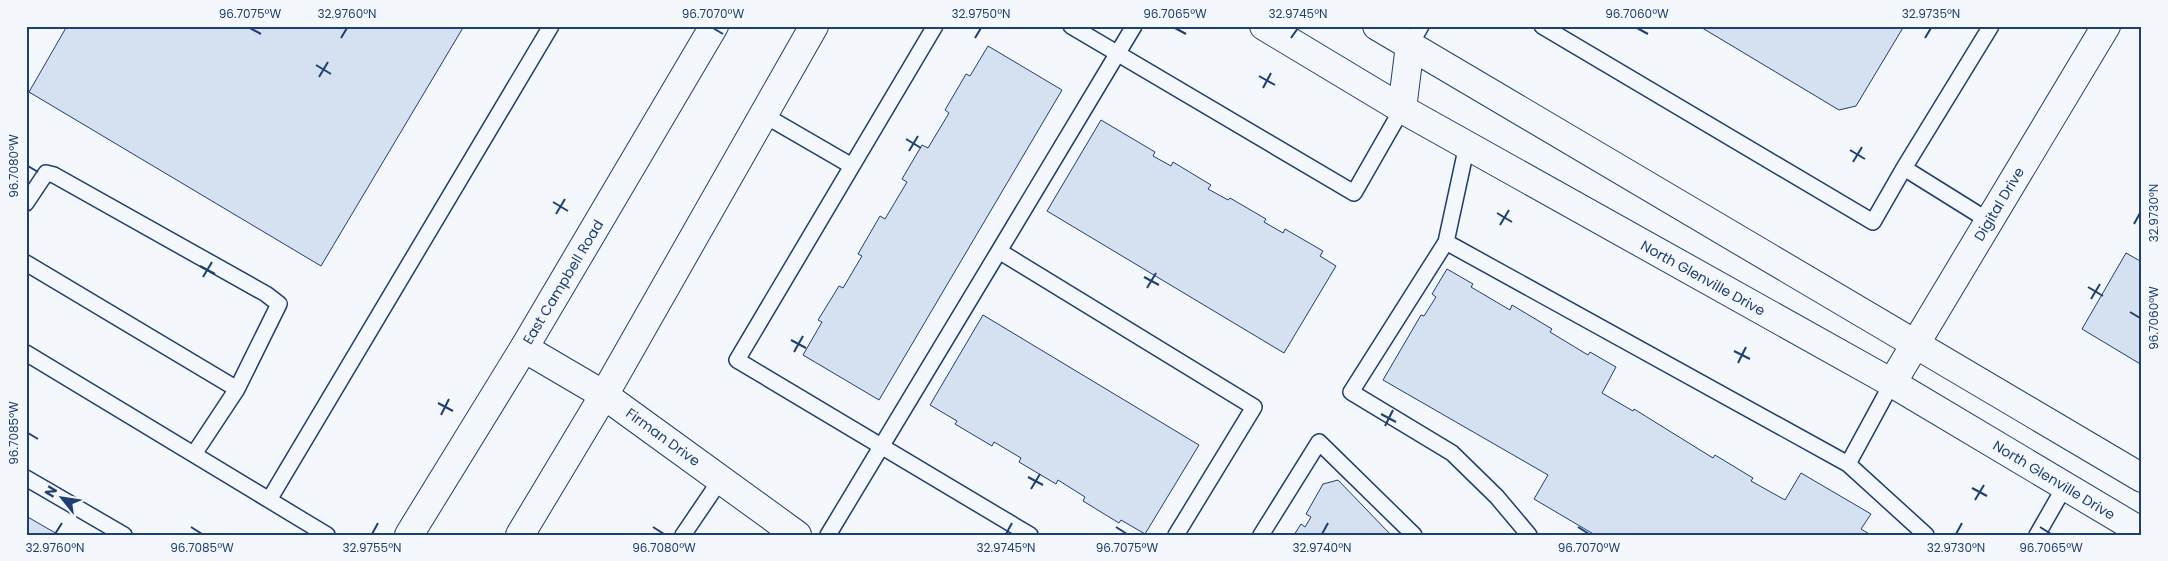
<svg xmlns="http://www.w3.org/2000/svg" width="2168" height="561" viewBox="0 0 2168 561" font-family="Poppins,sans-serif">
  <rect width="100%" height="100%" fill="#f4f7fb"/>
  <!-- building -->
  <path fill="#d5e0f0" stroke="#1d3f73" d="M67,26H464L321,266L29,92Z
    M1699,26H1904L1856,106L1839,110Z
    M988,46L1062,90L879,400L803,355L822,322L818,320L839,286L843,288L862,256L858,254L880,216L885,219L907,182L902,179L922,145L928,148L949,113L945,110L966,74L970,76Z
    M1101,120L1155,152L1153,156L1171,166L1173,162L1211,185L1208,189L1228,200L1230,198L1266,219L1264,222L1283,233L1285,229L1323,251L1320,256L1336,266L1284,353L1047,211Z
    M2126,253L2142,262V365L2082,329Z
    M1447,269L1473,284L1471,287L1510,310L1512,305L1552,329L1550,332L1588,355L1590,352L1616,367L1602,393L1633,411L1634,409L1713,458L1715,455L1753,478L1751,481L1785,500L1801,473L1871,514L1861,529L1871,535H1595L1534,499L1548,475L1383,380L1421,315L1424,316L1436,297L1432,294Z
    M983,315L1199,445L1145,534L1121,520L1119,523L1083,501L1085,497L1058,480L1056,484L1019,462L1021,458L994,442L992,446L955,424L957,421L930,405Z
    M1338,480L1391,535H1294L1301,524L1305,527L1311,517L1306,514L1323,484Z
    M26,516L59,535H26Z"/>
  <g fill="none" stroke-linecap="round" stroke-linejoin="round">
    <!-- lane casing -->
    <g stroke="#1d3f73" stroke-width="18">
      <path id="lane" d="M935,26L737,360L1030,535
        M1071,26L1354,193L1402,109
        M1134,26L999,251L1254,407L1176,535
        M1542,26L1873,222L1904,168
        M1410,45L1421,26
        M764,115L852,166
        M26,203L46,173L54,175L266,294L279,304L237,389L194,454
        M1989,221L1904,168L1991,26
        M1446,242L1467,145
        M26,263L237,389
        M26,353L327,535
        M1892,383L1848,464L1926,535
        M26,478L124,535
        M269,500L551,26
        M683,535L721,479
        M828,535L999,251
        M1261,535L1319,442L1414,535
        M1529,535L1497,497L1452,453L1351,392L1446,242L1848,464
        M2037,535L2065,486"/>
    </g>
    <!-- street casing -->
    <g stroke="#1d3f73" stroke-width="30">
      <path id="street" d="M524,348L604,395L797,535
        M1892,383L2106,26"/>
    </g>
    <!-- secondary casing -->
    <g stroke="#1d3f73" stroke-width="30">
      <path id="secondary" d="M1264,26L1402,109L1892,383L2142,532
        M1377,26L2142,478
        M1402,109L1410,45
        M409,535L524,348L714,26
        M520,535L604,395L814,26"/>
    </g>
    <!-- lane -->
    <use href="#lane" stroke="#f4f7fb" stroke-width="15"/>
    <!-- street -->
    <use href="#street" stroke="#f4f7fb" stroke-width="28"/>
    <!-- secondary -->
    <use href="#secondary" stroke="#f4f7fb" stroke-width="28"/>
  </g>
  <!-- ticks -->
  <path fill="none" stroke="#1d3f73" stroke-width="2" d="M250,28L261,34M713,28L723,34M1175,28L1186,34M1637,28L1648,34M341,38L347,28M975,38L981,28M1291,38L1298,28M1925,38L1931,28M316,65L331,74M1259,76L1275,85M319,77L328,62M1263,88L1271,73M906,139L921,148M1850,150L1865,159M909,151L918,136M1853,162L1862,147M28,166L38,172M553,202L568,211M1497,213L1512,222M556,214L565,199M2134,224L2140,213M1500,225L1509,210M200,266L215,274M203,277L212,262M1144,277L1159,285M2088,287L2103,296M1147,288L1156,273M2091,299L2100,284M2130,312L2140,318M791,340L806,348M1734,351L1750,359M794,352L803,336M1738,363L1746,347M438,403L453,411M1381,414L1396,422M441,415L449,399M1385,426L1393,410M28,433L38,439M1028,477L1043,485M1972,488L1987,496M1031,489L1040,474M1975,500L1984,485M191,527L202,534M653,527L664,534M1116,527L1127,534M1578,527L1589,534M2040,527L2051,534M55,534L62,523M372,534L378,523M1006,534L1012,523M1322,534L1328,523M1956,534L1962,523"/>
  <g text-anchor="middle" stroke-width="4" stroke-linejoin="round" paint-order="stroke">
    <!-- street labels -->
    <g font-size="14" fill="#1d3f73" stroke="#f4f7fb">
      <text transform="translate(1999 204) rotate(-59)" y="5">Digital Drive</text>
      <text transform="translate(1703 278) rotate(29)" y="5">North Glenville Drive</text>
      <text transform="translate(563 282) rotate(-59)" y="5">East Campbell Road</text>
      <text transform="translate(663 437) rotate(36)" y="5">Firman Drive</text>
      <text transform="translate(2054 480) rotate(31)" y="5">North Glenville Drive</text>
    </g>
  </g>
  <!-- border -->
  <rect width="2168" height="561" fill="none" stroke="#f4f7fb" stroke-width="55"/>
  <!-- north arrow -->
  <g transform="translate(62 498) rotate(300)" stroke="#f4f7fb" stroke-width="4" paint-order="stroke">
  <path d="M0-4L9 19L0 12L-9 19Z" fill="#1d3f73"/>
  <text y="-8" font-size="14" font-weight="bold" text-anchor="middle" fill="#1d3f73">N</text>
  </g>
  <rect x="28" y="28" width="2112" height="506" fill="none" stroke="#1d3f73" stroke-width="2"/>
  <g font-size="12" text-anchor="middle" fill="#1d3f73">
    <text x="250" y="18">96.7075°W</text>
    <text x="347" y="18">32.9760°N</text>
    <text x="713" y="18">96.7070°W</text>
    <text x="981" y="18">32.9750°N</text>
    <text x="1175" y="18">96.7065°W</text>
    <text x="1298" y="18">32.9745°N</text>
    <text x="1637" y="18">96.7060°W</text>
    <text x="1931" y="18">32.9735°N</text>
    <text transform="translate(14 166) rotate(-90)" y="4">96.7080°W</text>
    <text transform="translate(2154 213) rotate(-90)" y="4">32.9730°N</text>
    <text transform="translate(2154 318) rotate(-90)" y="4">96.7060°W</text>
    <text transform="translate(14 433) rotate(-90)" y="4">96.7085°W</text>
    <text x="55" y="552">32.9760°N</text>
    <text x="202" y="552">96.7085°W</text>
    <text x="372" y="552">32.9755°N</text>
    <text x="664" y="552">96.7080°W</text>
    <text x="1006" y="552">32.9745°N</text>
    <text x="1127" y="552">96.7075°W</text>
    <text x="1322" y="552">32.9740°N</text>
    <text x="1589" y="552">96.7070°W</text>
    <text x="1956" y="552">32.9730°N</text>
    <text x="2051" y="552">96.7065°W</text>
  </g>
</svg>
